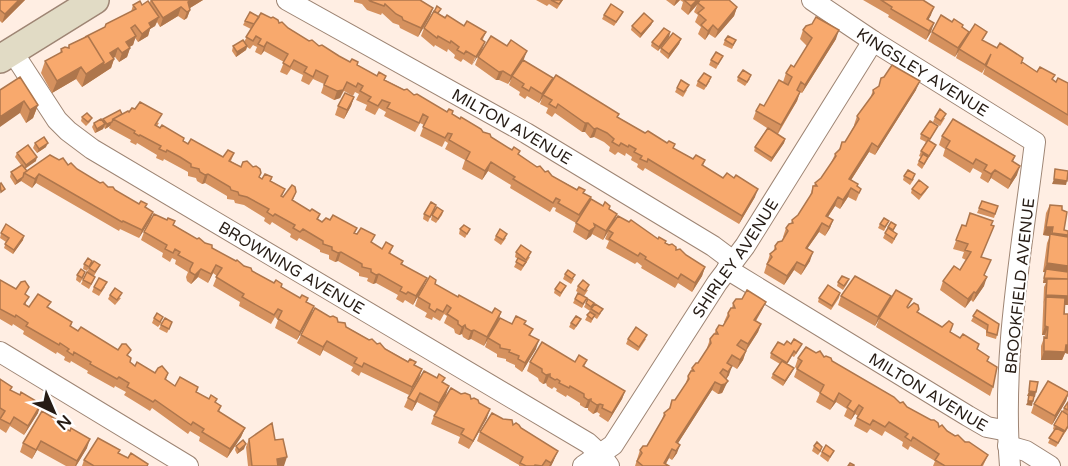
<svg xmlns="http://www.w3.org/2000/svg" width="1068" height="466" viewBox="0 0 1068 466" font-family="'Varela Round',sans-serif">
  <rect width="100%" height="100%" fill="#ffeee3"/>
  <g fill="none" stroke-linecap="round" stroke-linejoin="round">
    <!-- street casing -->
    <g stroke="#9e8574" stroke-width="22">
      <g id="street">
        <path id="s1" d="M287,0L526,133L713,246L733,261"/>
        <path id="s2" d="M812,0L873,41L1035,142C1022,249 1001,358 1010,466"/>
        <path id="s3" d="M12,51L57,120L68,131L92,149L588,443L600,454L609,466"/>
        <path id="s4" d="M727,269L968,416L987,427L1008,431"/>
        <path d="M0,352L188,466"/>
        <path d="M1008,446L1026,451L1050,466"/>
        <path id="s5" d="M583,466L613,445L717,283L745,246L873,41"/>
      </g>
    </g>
    <!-- secondary casing -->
    <g stroke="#9e8574" stroke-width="30">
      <path id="secondary" d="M0,59L95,0"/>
    </g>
    <!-- street -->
    <use href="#street" stroke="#fff" stroke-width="20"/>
    <!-- secondary -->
    <use href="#secondary" stroke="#e1dbc5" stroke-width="27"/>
  </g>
  <!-- wall -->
  <path fill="#d5915e" d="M0,0H25L2,23L0,21Z
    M151,0H203L190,8V10L187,18L184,20L178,16L160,27L157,22L155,26L150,29L148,36L138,42L135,38L133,45L129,47L130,48L127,57L119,62L115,57L113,58L114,59L111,68L82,87L76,79L52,93L41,73L45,61L60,53L61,49L68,48L69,45L105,27L106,24L131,12L133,5H142L149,3Z
    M354,0H420L433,8L430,16L418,37L400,28L399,25L393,23L382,13L381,15L367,10L362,4L354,2Z
    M536,0H563L557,9L549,4L547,6Z
    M666,0H680L674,6Z
    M680,0H729L737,7L734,16L715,38L709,34L705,40L698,34L701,27L695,22L698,15L694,12L697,5L688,15L681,9L683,2Z
    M863,0H923L931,15L928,20L931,32L926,40L888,17L889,15Z
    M623,12L621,16L614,26L602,19L604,15Z
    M439,14L464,26L486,32L472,65L463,59L461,62L454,58L455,55L448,49L447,52L435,45L434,47L421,36L424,28Z
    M259,17L279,23L288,28L309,41L452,114L483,132L545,172L584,193L589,203L609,209L617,214L614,222L658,239L666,241L665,243L705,267L702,276L692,292L678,283L675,288L641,268L642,266L637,262L635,264L606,248L609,241L605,239L608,232L603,240L592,234L591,236L586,240L573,232L576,223L555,211L556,208L553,207L550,212L510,188L511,185L488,171L482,180L462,169L465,160L445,149L448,143L445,141L442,147L420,136L424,125L420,123L415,132L384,116L386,112L379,108L375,115L365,110L367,105L356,100L359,94L355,92L353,96L344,91L340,98L334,100L321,93L324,84L313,79L309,85L301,81L303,75L291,69L287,75L280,72L284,62L264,51L261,55L255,52L257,47L253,45L250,49L247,47L246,50L236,57L232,51L233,46L244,42L251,29L243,25L245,21Z
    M653,21L651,25L640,38L631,30L632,26Z
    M962,28L969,32L967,38L984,41L1021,64L1037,72L1056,82L1068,83V126L983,74L985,68L982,73L956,58L958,52L955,57L928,41L932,32Z
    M803,30L836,39L802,93L800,92L797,101L778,134L785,139L784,143L771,162L754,151L755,147L767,128L753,119L756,111L764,106L783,82L786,73L794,67L807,46L800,39Z
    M670,32L669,37L658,51L651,46L652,42Z
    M681,39L679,44L668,59L660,52L661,48Z
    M725,40H736L732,49L723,45Z
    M723,56L716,69L709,65L711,60Z
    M478,57L523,60L553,78L551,83L618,117L645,133L667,143L675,144L673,148L693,159L705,160L703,166L755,197L739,224L645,168L643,171L637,167L638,164L631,160L632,157L626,153L625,156L618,152L615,155L609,151L610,147L604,142L594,137L590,138L585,132H582L555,113L552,117L546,113L548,108L540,104L542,98L539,103L527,96L525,99L519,95L520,92L509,85L511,79L508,84L499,80H496L475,65Z
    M738,77L750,79L745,86L737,81Z
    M698,81H710L704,90L696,86Z
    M677,88L687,90L683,97L675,92Z
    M0,90L38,105L33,118L26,123L20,113Z
    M873,90H916L875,155L869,152L851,180L861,189L856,201L848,197L840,209L835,206L828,217L833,220L830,228L825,236L819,232L807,249L810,261L801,275L794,270L784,285L764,273L770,254L773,252L775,246L782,241L784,238L783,237L786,228L791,224L792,220L798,215L810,196L813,186L821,178L831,163L835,154L839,150L842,142H845L854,126V125L857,116L870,99Z
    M354,97L351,106L344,119L335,115L338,106Z
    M129,112L159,123L157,126L188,144L223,157L234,153L231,161L262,179L272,177L271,181L285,189L282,197H283L296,192L293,200L310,211L320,214L318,219L322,222L330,220L357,228L355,233L382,249L393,246L390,254L403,261L402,265L427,278L423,287L413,305L405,300L403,303L396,299L398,295L376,283L373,284L367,281L368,278L359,276V273L338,261L335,262L329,259V255L320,252V250L299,238L297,241L290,237L291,234L272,222L270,225L264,221L265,218L244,205L235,203L234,200L227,199V196L205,183L202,184L197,181L196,178L188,176V172L177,166L164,159L163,161L156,158L157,155L137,143L136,145L130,142L131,140L109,128L110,126L105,129L104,127L103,129L95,133L92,127L94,123L103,121V119Z
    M82,117L92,118L90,122L86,126L81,121Z
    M935,117L945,118L940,126L933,122Z
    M936,130L929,141L936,145L934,149L922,169L917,165L921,157L919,156L921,151L926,142L920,139L921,134Z
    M942,136L1015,156L1013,162L1017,175L1008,189L991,178L988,183L980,178L982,173L973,168L970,173L943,156L945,149L939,145Z
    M35,143L46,147L37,153L33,148Z
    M17,153L36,161L25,169L27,171L68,165L153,212L150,220L139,238L120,229L119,231L36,183L32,188L21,181L15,185L10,177L11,172L21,165L15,157Z
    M904,176L914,179L910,185L903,180Z
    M928,187L926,191L919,200L911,193L912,189Z
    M982,201L998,206L994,218L977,213Z
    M436,205L428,222L423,219L424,214Z
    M1050,205L1062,210L1064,230L1068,305H1065V353L1062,360H1041V346L1045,335H1042L1044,287L1046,283H1043L1045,272H1043L1047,243L1050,236L1043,235L1046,213Z
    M443,211L442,215L436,223L431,220L432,215Z
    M889,221L884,231L878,228L880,224Z
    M174,225L212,248L300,298H308L307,302L314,306L311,315L297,340L275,328L278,320L275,317L271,324L239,306L240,302L213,286L217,276L213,273L208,283L198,277L191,284L187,281L186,277L188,272L175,264L176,260L172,258L170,262L162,257L163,253L141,240L144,232Z
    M896,225L893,232L895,239L892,244L883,238L888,227Z
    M962,225L966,226L991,225L994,226L981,257L985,275L984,286L973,302L971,300L965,308L940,290L943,281L960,270L966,260L962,258L964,252L953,249Z
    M460,229H470L465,238L459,234Z
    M1,233L23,240L13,254L4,248L6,242L0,238Z
    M496,236L506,238L501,245L494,240Z
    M516,252L530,257L521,271L514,267L518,259L515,257Z
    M92,261L87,271L83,269L84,264Z
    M100,265L94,276L93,282L89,289L81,284L89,268Z
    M565,274L574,279L571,284L563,279Z
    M77,275L84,276L80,283L76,280Z
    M849,279L847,284L843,290L837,286L838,282Z
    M0,280L26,295V305L29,307L49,308L72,322L71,327L128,356L130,362L135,366L155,373H168L166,380L175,386L198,387L197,392L221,406L219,412L245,428L241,437L227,458L199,441L200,437L190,431L188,434L152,408L150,411L124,395L126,392L115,386L114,388L87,373L88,371L71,361L70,363L64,360L65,357L57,352L56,354L23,334L24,331L13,324L12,326L0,319Z
    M435,284L458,297L492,313L501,312L498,321L484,346L471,339L468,340L463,337L462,334L459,335L455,333L454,329L444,323L447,316L444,314L440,321L433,317L432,320L425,317L427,313L415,306L418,297Z
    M566,286L560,297L554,293L555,289Z
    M578,286L588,290L584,296L576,291Z
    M94,287H105L99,296L92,292Z
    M840,293L839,298L831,310L818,302L819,298Z
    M110,295L121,298L115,305L108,299Z
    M841,296L909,307L977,349L988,362L993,387L990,396L876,327L879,319L875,326L838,305Z
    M587,298L582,308L573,303L575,299Z
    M766,302L762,310L756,321L761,324L758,332L746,351L743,360L737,369L729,364V375L726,379L724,389L722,393L718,394L712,390L678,443L677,453L672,460L669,458L666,464L669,466H635L640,450L647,446L661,423L664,413L669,409L672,400H675L685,386L688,376L692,368L698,363L707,349V348L710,339L714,334L716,330L723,326L725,323L724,322L728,313L732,308L733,303Z
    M586,303H594L590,311L584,307Z
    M591,309L601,313L597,319L594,317L591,323L585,320Z
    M977,310L997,335L996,339L986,336V330L971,321Z
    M154,318L162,322L158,327L152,323Z
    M338,322L422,369L419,378L409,395L361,372L359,376L351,371L353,367L323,350L320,356L297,343L301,335Z
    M571,323H579L574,330L569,327Z
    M512,324H525L533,329L530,335L536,349L522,372L515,367V365L506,361V359L497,357V354L485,347L488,338Z
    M161,325L170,327L167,333L159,329Z
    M628,339H646L638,351L626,344Z
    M791,344H802L800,348L794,357L792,356L787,364L792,372L783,386L771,378L773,374L780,364L770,358L771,353L784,345Z
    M824,357L988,455L983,466H933L935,461L910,446L908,450L902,446L903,442L885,431L882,436L870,429L867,433L854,426L858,416L855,414L851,420L844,416L847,409L836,402L830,410L816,402L820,393L794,377L797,369L795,367L798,358Z
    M587,360L584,367L625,391L622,399L608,422L599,416L600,414L597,412L593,414L588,410V408H585L580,405V403L567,395L566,397L556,391L557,389L554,387L552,389L547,386L546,383L543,384L539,381L538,378L527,371L530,362H575Z
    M0,379L11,390L38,413L24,435L10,426L6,433L0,429Z
    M443,382L446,395L436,412L417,402L412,411L404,407L408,398Z
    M1068,392V395L1066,401L1052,425L1031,413L1034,404Z
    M1068,402V428L1056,447L1048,443L1054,430L1053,429L1054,425Z
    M479,403L487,418L469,449L458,443L460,437L431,424L434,416Z
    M513,425L521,428L554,460L551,466H519V465L477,441L480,432Z
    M60,426L87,448L76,466H66L37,450L32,459L20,452L23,443Z
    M249,439L275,440L284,466H248L246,447Z
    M236,446L244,449L237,454L235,450Z
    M814,446L821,451L818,455L812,451Z
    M834,451L828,462L820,456L822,452Z
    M119,453L128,458L148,464V466H82L84,460Z"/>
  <!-- shaded-wall -->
  <path fill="#ae764c" d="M19,0H25L2,23L5,14Z
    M191,0H203L185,11L188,2Z
    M676,0H680L674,6Z
    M697,0H701L688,15L691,6Z
    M181,7L178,16L160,27L163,18Z
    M737,7L734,16L715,38L718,30Z
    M934,7L931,15L924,28L927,19Z
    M433,8L430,16L418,37L421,28Z
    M190,10L187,18L184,20L187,12Z
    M159,17L155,26L150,29L148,36L138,42L142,34L149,23Z
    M653,21L651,25L640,38L641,34Z
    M934,23L931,32L926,40L929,31Z
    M713,25L709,34L705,40L708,31Z
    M839,30L836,39L802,93L805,85Z
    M670,32L669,37L658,51L659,47Z
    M969,32L965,41L955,57L958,48Z
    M136,36L133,45L123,51L126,42Z
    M681,39L679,44L668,59L669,54Z
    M267,42L264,51L261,55L264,47Z
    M485,42L482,50L472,65L476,57Z
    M247,46L246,50L236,57L237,52Z
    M118,48L115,57L107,62L110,53Z
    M130,48L127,57L119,62L122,53Z
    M527,51L524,59L508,84L511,76Z
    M114,59L111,68L82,87L86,74L104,62Z
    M81,67L76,79L52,93L57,81Z
    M503,71L499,80H496L499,72Z
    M553,78L549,87L539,103L542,94Z
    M920,81L916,90L875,155L878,147Z
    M347,82L340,98L334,100L337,91Z
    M800,92L797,101L777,134L781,125Z
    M354,97L351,106L344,119L347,110Z
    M24,101L20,113L0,127V117Z
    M38,105L33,118L26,123L30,110Z
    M112,122L110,126L105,129L107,124Z
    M585,123H588L585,132H582Z
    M105,124L103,129L95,133L97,129Z
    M597,128L594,137L590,138L594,129Z
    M785,139L784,143L771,162L772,158Z
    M48,143L46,147L37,153L39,149Z
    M872,143L869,152L846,188L849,179Z
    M37,157L36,161L24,169L26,165Z
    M491,162L488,171L482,180L485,171Z
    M1020,166L1017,175L1008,189L1011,180Z
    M995,170L991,178L988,183L991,174Z
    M39,174L36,183L32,188L35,179Z
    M208,174L205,183L202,184L205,175Z
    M23,177L21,181L15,185L17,181Z
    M1054,179L1067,181L1066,185L1052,184Z
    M851,188L848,197L840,209L843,200Z
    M758,189L755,197L739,224L742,216Z
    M838,197L835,206L823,224L826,216Z
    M153,212L150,220L139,238L142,230Z
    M617,214L613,223L603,240L606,231Z
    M833,220L830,228L825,236L829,227Z
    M822,223L819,232L802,256L806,248Z
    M595,227L591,236L586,240L589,231Z
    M1046,227H1053L1050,236L1043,235Z
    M1052,233L1068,235V238L1050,237Z
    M24,236L23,240L13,254L14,250Z
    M341,252L338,261L335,262L338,253Z
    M813,252L810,261L801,275L805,266Z
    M797,262L794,270L784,285L787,276Z
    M1047,263L1068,266V275L1043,272Z
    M216,265L213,273L208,283L211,274Z
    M705,267L702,276L692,292L695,283Z
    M201,269L198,277L191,284L195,275Z
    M379,274L376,283L373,284L376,275Z
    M987,277L984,286L973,302L976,293Z
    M427,278L423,287L413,305L416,296Z
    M1044,278L1047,279L1046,283H1043Z
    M974,292L971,300L965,308L968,299Z
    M1046,295L1068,296V305L1046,304V297L1043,304Z
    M891,296L887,305L875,326L878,317Z
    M766,302L762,310L751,328L754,320Z
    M314,306L311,315L297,340L300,332Z
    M501,312L498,321L484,346L487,337Z
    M761,324L758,332L745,352L748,344Z
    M465,325L462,334L459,335L462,327Z
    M1045,326L1048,327L1045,335H1042Z
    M474,330L471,339L468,340L471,331Z
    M539,340L536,349L522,372L525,363Z
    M327,341L323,350L320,356L323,347Z
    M1066,345H1068V354L1065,353L1062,360H1041L1044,351Z
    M746,351L743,360L737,369L740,360Z
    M732,366L729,375L725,381L728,372Z
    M794,368L792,372L783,386L785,381Z
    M422,369L419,378L409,395L412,387Z
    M550,374L546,383L543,384L546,375Z
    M728,381L722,393L718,394L721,385Z
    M715,382L712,390L673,451L676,442Z
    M449,386L446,395L436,412L439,403Z
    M625,391L622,399L608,422L612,413Z
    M1029,391L1036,392L1035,397L1027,396Z
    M420,393L417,402L412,411L415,402Z
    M839,393L836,402L830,410L834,402Z
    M1068,394L1066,401L1052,425L1055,416Z
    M591,399L588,408H585L588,400Z
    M1028,401H1033L1032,406L1026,405Z
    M41,404L38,413L24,435L28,426Z
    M600,404L597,412L593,414L597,405Z
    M859,405L855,414L851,420L854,412Z
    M490,409L487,418L469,449L473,441Z
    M245,428L241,437L227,458L230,449Z
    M90,439L87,448L76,466H75L77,461Z
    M41,441L37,450L32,459L36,450Z
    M246,444L244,449L237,454L239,450Z
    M680,445L677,453L672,460L676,451Z
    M672,449L669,458L664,466V463Z
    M558,451L554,460L551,466H549Z
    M287,457L284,466H274L277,459Z"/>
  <!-- building -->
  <path fill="#f8a96d" stroke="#ae764c" stroke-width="1.5" d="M0,0H19L5,14L0,10Z
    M151,0H191L188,2L190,10L187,12L181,7L163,18Z
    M369,0H420L433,8L421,28L403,20L402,17L396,14L385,4L384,6L370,1Z
    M551,0H562L559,4Z
    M684,0H697L691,6Z
    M700,0H729L737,7L718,30L713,25L708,31L701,25L706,20L698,13L704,8L698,3Z
    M881,0H923L934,7L927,19L934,23L929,31L891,9L892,7Z
    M140,1L142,5L148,1L159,17L149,23L151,27L142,34L135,25L131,28L136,36L126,42L130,48L122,53L118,48L110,53L114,59L103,66L104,62L88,36L85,37L105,27L106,24L136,9L133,5Z
    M611,4L623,12L616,22L604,15Z
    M437,6L441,9L438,13L434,12Z
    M434,11L445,18L447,15L464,26L467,21L486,32L481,39L485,42L476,57L466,51L464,54L457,50L459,47L451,41L450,43L438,36L437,38L424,28Z
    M250,12L259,17L254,24L245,21Z
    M261,13L271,18L273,17L278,20L279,23L282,22L288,28L309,41L312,40L319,46L322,45L339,56L350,62L352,59L358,62L357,65L377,76L379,72L386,76L384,80L404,90L407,89L414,95L417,94L447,112L449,109L453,111L452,114L460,119L461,117L481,129L483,132L490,134L491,137L512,150L514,147L520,151L518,154L537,167L540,166L545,172L548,171L552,176L577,190L579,187L585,190L583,193L591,197L579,215L558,203L560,200L556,198L553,203L513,179L515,177L491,162L485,171L466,160L470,152L449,140L452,134L448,133L445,138L423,127L428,117L423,114L419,123L387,108L390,103L382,100L378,106L368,101L371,97L360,91L363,86L358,83L356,87L347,82L343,90L337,91L324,85L328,76L316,70L313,77L304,72L307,67L294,60L290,67L283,63L288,54L267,42L264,47L258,44L261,39L256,36L253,41L246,37Z
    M644,13L653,21L641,34L632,26Z
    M941,15L952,22L954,19L963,25L962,27L969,32L958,48L932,32Z
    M816,17L839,30L805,85L801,82L797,90L800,92L781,125L756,111L760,104L764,106L779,80L788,85L792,77L786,73L791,65L794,67L812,38L803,30L806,26L812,24Z
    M975,24L987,32L982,40L997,48L1000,43L1023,58L1021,64L1022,62L1037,72L1040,67L1055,75L1052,79L1056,82L1058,78L1068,83V115L986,66L991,54L985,65L959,49Z
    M664,28L670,32L659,47L652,42Z
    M673,33L681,39L669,54L661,48Z
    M88,36L104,62L86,74L81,67L57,81L45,61L62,52L61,49L65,47L69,48V45Z
    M491,36L507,46L511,40L527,51L511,76L503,71L499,72L478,57Z
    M728,36L736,40L733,45L725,40Z
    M243,40L247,46L237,52L233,46Z
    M716,52L723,56L718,64L711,60Z
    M523,60L553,78L542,94L531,87L529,91L522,87L524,84L512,76Z
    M892,65L920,81L878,147L872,143L849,179L858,184L857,186L861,189L859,193L851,188L843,200L838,197L826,216L833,220L829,227L822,223L806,248L813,252L805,266L797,262L787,276L767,264L772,257L770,254L776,249L775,246L778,242L782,241L788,231L786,228L789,224L793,223L792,220L798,215L812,193L813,186H817L815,183L821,178L836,156L835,154L840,149L842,142H845L859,119L857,116L874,93L873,90L879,86L881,78L884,77Z
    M743,70L751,75L747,82L738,77Z
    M704,73L711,77L706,86L698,81Z
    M556,75L619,114L617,117L645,133L648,131L667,143L669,141L675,144L673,148L693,159L696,155L705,160L702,165L723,178L727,173L734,178L736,175L758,189L742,216L648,159L647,162L640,159L642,156L634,152L636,149L629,145L628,147L621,143L619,146L612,142L614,139L607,133L597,128L594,129L588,123H585L558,104L556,108L549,104L552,100L543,95Z
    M20,77L38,105L30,110L24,101L0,117V90Z
    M681,80L689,85L684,92L677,88Z
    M345,93L354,97L347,110L338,106Z
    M140,102L162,114L155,125L160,128L162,125L184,138L183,141L188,144L191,139L223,157L228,150L234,153L229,161L241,167L243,162L247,161L253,167L256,166L260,169L261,173L259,177L262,179L265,174L272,177L270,181L285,189L281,196L283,197L292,185L295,187L296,192L292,200L310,211L312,209L320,214L317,219L322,222L326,218L330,220L333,215L357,228L354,233L357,234L361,228L375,235L371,242L382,249L386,242L393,246L389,253L403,261L401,264L427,278L416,296L408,292L406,294L400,291L402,287L379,274L376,275L371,272V269L362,267V264L341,252L338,253L332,250V247L323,244V241L303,229L300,232L293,228L295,225L275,214L273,216L267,212L269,209L247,197L239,195L238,192L231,190L230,187L208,174L205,175L200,172L199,169L191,167V164L180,157L167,150L166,152L159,149L161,146L140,135L139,136L134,133L135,131L113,119L128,111L129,112L132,108L135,109Z
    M940,109L946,114L941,121L935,117Z
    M120,110L122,114L113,119L112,122L107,124L103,119Z
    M87,113L92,118L88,122L82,117Z
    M101,119L105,124L97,129L94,123Z
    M953,119L1015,156L1012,161L1020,166L1011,180L995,170L991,174L984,170L987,165L976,159L973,164L946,148L950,141L942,136Z
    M930,121L938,126L930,139L921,134Z
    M768,128L785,139L772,158L755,147Z
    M44,137L48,143L39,149L35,143Z
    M928,140L936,145L929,156L921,151Z
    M28,145L37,157L26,165L17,153Z
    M923,154L928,157L924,164L919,161Z
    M50,155L59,160L63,158L68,165L71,163L77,169L100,183L103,182L108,187H113L115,190L139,204L141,201L147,204L145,207L153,212L142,230L123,221L122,222L39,174L35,179L24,173Z
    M22,165L27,171L24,173L23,177L17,181L11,172Z
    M1055,169L1068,171L1067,181L1054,179Z
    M908,170L915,174L912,180L904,176Z
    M919,180L928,187L921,195L912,189Z
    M1,183L5,189L1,192L0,184Z
    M591,199L603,206L605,202L610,206L609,209L617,214L606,231L594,224L595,227L589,231L576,223Z
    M982,201L998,206L995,214L979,208Z
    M431,202L436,205L430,217L424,214Z
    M1050,205L1062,206V210L1067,212L1064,230L1068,231V235L1052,233L1053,227H1046Z
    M437,207L443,211L438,219L432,215Z
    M970,213L993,221L991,225L994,226L981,257L991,260L984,275L987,277L976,293L974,292L968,299L943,281L954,266L960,270L971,252L965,250L968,244L956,240L962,225L966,226Z
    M154,214L167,220L168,218L175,221L173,225L197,239L199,238L205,243L212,245V248L236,261L237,260L244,266L251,268L252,271L274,283L276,280L282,284L281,287L300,298L302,295L308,298L306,302L314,306L300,332L278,319L282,311L278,309L274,315L242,297L244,294L216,277L222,268L216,265L211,274L201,269L195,275L190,272V269L193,263L178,255L180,252L175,249L173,253L165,249L167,245L144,232Z
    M618,216L629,222L631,220L658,239L659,237L666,241L665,243L669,245L672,244L676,247V250L680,249L686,255L705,267L695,283L681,274L678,279L645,259L646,257L640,253L638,256L609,239L613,233L608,230Z
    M884,218L889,221L885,227L880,224Z
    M891,222L896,225L893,230L888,227Z
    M6,224L24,236L14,250L5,244L9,238L1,233Z
    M464,225L470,229L467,234L460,229Z
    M888,228L897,234L894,239L885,233Z
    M500,229L507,234L503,240L496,236Z
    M1050,234L1068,237V266L1047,263Z
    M521,245L531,252L526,260L516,252Z
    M88,258L92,261L89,267L84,264Z
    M518,258L526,262L523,266L516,262Z
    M94,261L100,265L95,272L89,268Z
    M81,269L85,272L82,278L77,275Z
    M1046,269L1068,272V279L1044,278Z
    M568,270L575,275L572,279L565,274Z
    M87,272L95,277L91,284L83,280Z
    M430,276L436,280L435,284L458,297L459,295L492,313L495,308L501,312L487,337L474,330L471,331L466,328L465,325L462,327L458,324V321L447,314L451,308L447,305L443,312L437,309L435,312L429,308L430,304L418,297Z
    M842,276L849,279L844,286L838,282Z
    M855,276L891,296L878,317L841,296Z
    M99,278L107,282L101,291L94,287Z
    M1047,279H1068V296L1046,295Z
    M0,280L16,289L21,282L25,281L29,287L25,294L29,297L24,304L29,307L38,294L51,302L47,307L72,322L70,326L78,331L81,327L118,350L122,344H126L131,350L127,355L131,358L130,362L135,366L137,362L155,373L158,368L162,366L168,373L165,379L175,386L180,377L198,387L196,392L209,399L211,395L217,399L215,402L221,406L218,411L245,428L230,449L202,432L204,429L193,422L191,425L155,400L153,402L127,387L129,383L119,377L117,379L90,364L91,362L74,352L73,355L67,351L69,349L60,343L59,345L26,326L28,323L16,315L15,317L0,309Z
    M583,280L589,285L585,291L578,286Z
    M560,282L566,286L561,293L555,289Z
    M828,285L840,293L832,306L819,298Z
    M115,288L122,293L117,300L110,295Z
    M747,290L766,302L754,320L761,324L748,344L741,340L737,345L746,351L740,360L732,355L727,363L732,366L728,372L723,369L720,373L728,381L725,384L721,385L715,382L676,442L680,445L676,451L672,449L664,463L669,466H643L637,461L642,453L640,450L643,446H647L665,415L664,413L670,408L672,400H675L689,379L688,376L691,371H694L692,368L696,363H698L711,343L710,339L714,334H718L716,330L719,325L723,326L729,316L728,313L731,308H735L733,303L736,299H742Z
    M896,290L912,299L907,307L908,308L914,303L918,305L919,309L917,312L942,327L949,321L953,324L950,332L960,338L963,334L979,344L977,349L989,357L987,361L997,367L993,387L879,318Z
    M578,293L587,298L583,304L575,299Z
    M1046,297L1065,298L1064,314H1068V345H1066L1065,352L1044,351V337L1047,338L1048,327L1045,326Z
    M588,299L594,303L591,307L586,303Z
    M595,304L603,309L599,314L591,309Z
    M315,308L330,317L333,316L337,318L338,322L345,323L346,327L369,340L372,339L377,344L380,343L385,349L408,362L410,359L416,362L414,365L422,369L412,387L364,363L362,367L354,363L357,358L327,341L323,347L301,335Z
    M977,310L999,324L997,335L987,332L988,325L973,316Z
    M590,312L595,315L592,319L587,315Z
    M157,313L163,317L160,322L154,318Z
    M516,316L526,321L524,324L533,329L529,335L539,340L525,363L518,359L519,356L509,352L510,350L500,348V345L488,338L500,318L512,324Z
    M576,316L581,319L576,326L571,323Z
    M165,318L172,322L169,329L161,325Z
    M636,327L647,335L639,347L628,339Z
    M794,339L802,344L796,353L794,351L787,363L771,353L778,342L784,345L787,341L791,344Z
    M542,342L575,362L579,355L587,360L583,366L625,391L612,413L602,408L603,405L600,404L597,405L591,401V399L588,400L584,397V394L570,386L569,388L559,383L560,381L557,379L555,380L550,377V374L546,375L542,372V369L530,362Z
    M806,347L816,353L820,351L824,357L826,356L831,358L832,361L894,397L900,403L903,402L907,407L931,420H934L938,423L939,427L942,425L947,431L955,436L958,435L965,442H969L988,455L981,466H945L935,460L939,454L913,437L911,441L905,437L908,434L889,422L885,427L873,420L870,425L857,418L863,408L859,405L854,412L847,407L851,401L839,393L834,402L820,393L824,385L797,369L802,361L798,358Z
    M782,361L794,368L785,381L773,374Z
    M424,371L437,378L439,374L445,378L442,382L449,386L439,403L420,393L415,402L408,398Z
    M0,379L12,387L10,390L20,395L21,392L41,404L28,426L14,417L10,424L0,419L5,411L0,408Z
    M1030,381L1038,382L1036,392L1029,391Z
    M1048,381L1068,392V394L1055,416L1034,404Z
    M451,388L461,394L465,393L470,395L471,399L474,398L478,400L479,403L490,409L473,441L461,434L464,429L434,416Z
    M1029,395L1034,396L1033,401H1028Z
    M1068,402V410L1064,408Z
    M42,411L62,423L60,426L70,431L71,428L90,439L77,461L41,441L36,450L23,443Z
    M1062,411L1068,415V426L1065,431L1054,425Z
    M492,413L503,419L512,420L513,425L516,423L519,425L521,428L558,451L551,463L546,460L542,466L535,465L534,466H526L520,463L523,457L480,432Z
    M272,423L275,440L283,439L287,457L277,459L278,466H252L249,439Z
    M1056,428L1064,432L1058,443L1049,438Z
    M98,438L120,450L118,453L128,458L131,453L148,464L147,466H94L84,460Z
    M243,440L246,444L239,450L236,446Z
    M817,442L822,447L820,451L814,446Z
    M826,445L834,451L830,457L822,452Z
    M850,463L854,465V466H848Z"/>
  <g text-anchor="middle" stroke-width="4.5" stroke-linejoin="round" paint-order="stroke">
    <!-- street labels -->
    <g font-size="16" fill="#261c15" stroke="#fff">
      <text dy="6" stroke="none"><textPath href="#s2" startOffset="132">KINGSLEY AVENUE</textPath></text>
      <text dy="6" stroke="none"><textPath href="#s1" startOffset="258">MILTON AVENUE</textPath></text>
      <text dy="6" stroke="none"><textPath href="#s5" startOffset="260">SHIRLEY AVENUE</textPath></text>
      <text dy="6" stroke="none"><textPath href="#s3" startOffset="360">BROWNING AVENUE</textPath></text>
      <text transform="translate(1019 286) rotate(-84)" y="6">BROOKFIELD AVENUE</text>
      <text dy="6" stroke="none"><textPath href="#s4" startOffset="236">MILTON AVENUE</textPath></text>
    </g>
  </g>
  <!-- north arrow -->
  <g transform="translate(54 412) rotate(136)" stroke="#ffffff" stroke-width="4.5" paint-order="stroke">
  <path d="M0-4.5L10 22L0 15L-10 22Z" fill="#261c15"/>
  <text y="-9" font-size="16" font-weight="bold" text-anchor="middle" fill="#261c15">N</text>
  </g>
</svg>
